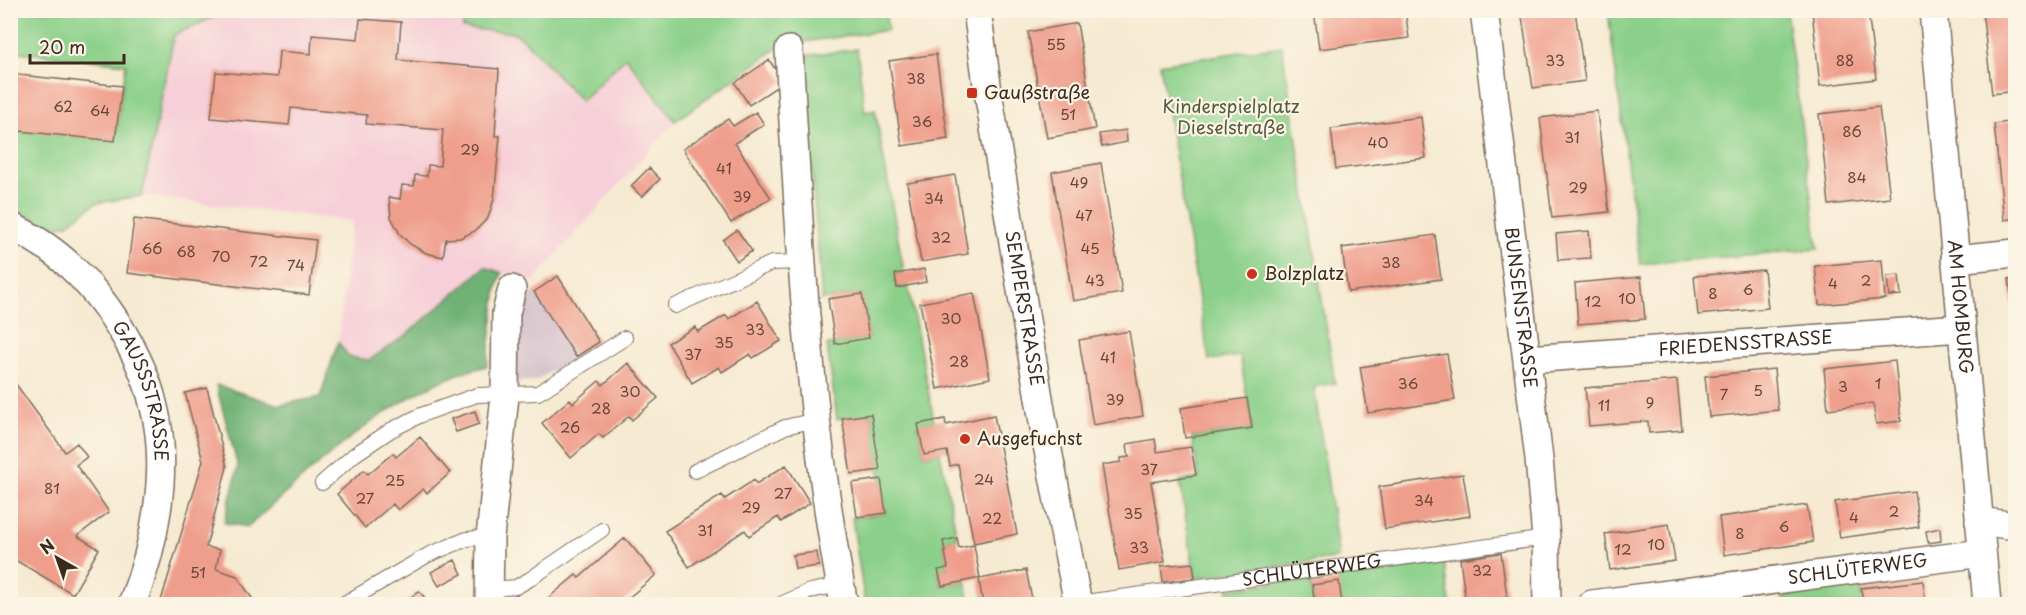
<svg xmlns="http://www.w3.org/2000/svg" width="2026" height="615" viewBox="0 0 2026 615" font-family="'Playpen Sans',sans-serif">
  <rect width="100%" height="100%" fill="#fcf5e5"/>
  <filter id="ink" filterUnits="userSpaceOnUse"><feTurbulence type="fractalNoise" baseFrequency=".0167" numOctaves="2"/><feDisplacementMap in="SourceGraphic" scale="12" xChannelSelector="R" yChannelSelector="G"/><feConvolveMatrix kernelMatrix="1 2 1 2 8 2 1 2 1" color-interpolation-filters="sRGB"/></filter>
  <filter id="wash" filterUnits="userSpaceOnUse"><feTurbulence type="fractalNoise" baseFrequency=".008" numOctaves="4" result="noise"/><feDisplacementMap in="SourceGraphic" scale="24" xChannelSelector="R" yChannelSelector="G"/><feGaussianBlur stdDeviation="1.35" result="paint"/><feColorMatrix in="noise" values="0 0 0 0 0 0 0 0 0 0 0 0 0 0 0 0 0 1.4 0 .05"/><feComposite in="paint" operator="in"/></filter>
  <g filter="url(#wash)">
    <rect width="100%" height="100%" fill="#f6ead2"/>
    <!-- built -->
    <path fill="#f6cfd8" d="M227,11H580L626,57L675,121L533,282L484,267L406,335L369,360L349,357L338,342L352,221L142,196L174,34Z"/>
    <!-- industrial -->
    <path fill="#d1bdca" d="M558,276L599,342L535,381L505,382L506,313Z"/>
    <!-- green -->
    <path fill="#8bd08a" stroke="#637d54" stroke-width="1.5" d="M465,10H885L888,30L782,45L675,121L626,57L581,101L527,43L515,33L463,28Z
      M11,11H227L174,35L142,196L96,203L68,224L58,226L37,221L11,208V130L115,141L126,64L11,51Z
      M1608,11H1786L1818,249L1640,264Z
      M1282,46L1335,383L1314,387L1339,558L1195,578L1180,481L1199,478L1192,437L1252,428L1240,356L1209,360L1160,64Z
      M857,49L865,112L875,110L904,272L895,274L897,287L908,286L934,421L918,425L924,455L940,452L957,538L943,541L948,568L938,571L942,586L966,581L970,604H865L852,518L886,513L871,414L837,419L827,345L869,338L862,294L822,300L803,56Z
      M1444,560L1450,604H1342L1337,574Z
      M1310,578L1315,604H1230L1228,589Z
      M1860,585L1862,604H1779L1787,595Z"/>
    <!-- forest -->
    <path fill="#70b276" stroke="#566e4a" stroke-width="1.5" d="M485,267L502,273L497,288L487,366C477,369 465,371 456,375C376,406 311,471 248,527L224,523L238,467L216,385L279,405L320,397L338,342L349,357L369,360L406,335Z"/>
    <g id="blocks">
      <!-- building -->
      <path fill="#ef9e8c" d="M1314,10H1405L1409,38L1319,49Z
        M1521,10H1575L1585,81L1533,88Z
        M1812,10H1868L1876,79L1820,86Z
        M1982,10H2016V91L1992,94Z
        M360,19L401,22L398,60L499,69L495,136H500L494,199L488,218L475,231L460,238L446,239L443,257L426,253L410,244L400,234L391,217L389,197L400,199L402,185L414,186L415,175L427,176L428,165L440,166L443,130L366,124L367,115L291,108L289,125L211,118L216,72L277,77L279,51L311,54L312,35L358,39Z
        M1077,23L1095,129L1047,138L1028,32Z
        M936,54L948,139L902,146L889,61Z
        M769,60L784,82L749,105L735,83Z
        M10,74L122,86L115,141L10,130Z
        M1879,107L1890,198L1829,205L1819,114Z
        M1597,111L1609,212L1552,218L1540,118Z
        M756,112L764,124L735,143L771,198L731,223L683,149L728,119L733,126Z
        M1421,117L1426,158L1336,169L1331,129Z
        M2016,121V218L2004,220L1994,124Z
        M1126,130L1127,142L1102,147L1099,134Z
        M1101,163L1122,293L1073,301L1052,172Z
        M649,168L660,179L642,197L631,186Z
        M955,175L968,254L921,262L907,183Z
        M134,219L316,240L309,295L127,273Z
        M737,230L752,251L737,261L723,240Z
        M1589,231L1591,258L1558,260L1556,234Z
        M1435,235L1441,279L1348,292L1342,248Z
        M1882,260L1885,299L1819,305L1815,266Z
        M924,269L926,282L897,288L895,274Z
        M1764,270L1768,308L1698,315L1694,276Z
        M1899,275L1901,295L1889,296L1887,276Z
        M558,276L599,342L576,357L534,292Z
        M1641,277L1645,319L1578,324L1575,283Z
        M2016,278V313H2014L2009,279Z
        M974,293L990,378L937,389L920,303Z
        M862,294L869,338L835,344L828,299Z
        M757,301L781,341L753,358L750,354L722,372L719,367L692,383L668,343L695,327L698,332L726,315L729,319Z
        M1129,331L1143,416L1093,425L1079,340Z
        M1447,354L1455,400L1368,413L1360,367Z
        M1895,361L1901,421L1876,424L1873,403L1828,409L1824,369Z
        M628,363L658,398L632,420L629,416L603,438L599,434L571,458L542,423L570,399L573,403L599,381L603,385Z
        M1774,369L1778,410L1709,417L1705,376Z
        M10,376L65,452L77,443L87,457L76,465L109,512L77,536L99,549L73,594L10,557Z
        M1677,380L1682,430L1649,433L1648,421L1589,426L1585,388Z
        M207,388L227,467L206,547L220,550L216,569L237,576L256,604H160L203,461L185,393Z
        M1247,398L1252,428L1185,438L1181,408Z
        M475,411L479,424L456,432L451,419Z
        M871,414L880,470L851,474L842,418Z
        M994,415L1017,534L974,543L958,464L950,466L947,451L924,455L918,424L945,419L946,425Z
        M420,437L450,473L427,493L423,489L398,510L393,504L365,528L337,494L364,470L368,474L393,453L396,457Z
        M1155,439L1157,452L1191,447L1196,475L1151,482L1165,562L1119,570L1102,465L1121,462V458L1129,457L1127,444Z
        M786,465L810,503L781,522L778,517L749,536L745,530L689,567L665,531L722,495L725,499L754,480L756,484Z
        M1463,474L1470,516L1385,529L1379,487Z
        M881,479L886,513L857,517L852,483Z
        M1914,491L1919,527L1840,538L1835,502Z
        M1807,505L1813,542L1724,555L1719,517Z
        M1669,524L1675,561L1610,570L1605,534Z
        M1940,528L1941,541L1928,543L1926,531Z
        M625,538L656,575L621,604H541L576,575L579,578Z
        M957,538L959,548L974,545L980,578L942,586L938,570L948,568L943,541Z
        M817,552L819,566L795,569L793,555Z
        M1501,553L1508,604H1466L1460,559Z
        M455,560L462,574L439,586L431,572Z
        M1193,563L1195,578L1163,582L1161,566Z
        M1026,570L1033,604H983L979,579Z
        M1339,581L1342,604H1315L1312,585Z
        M1923,581L1926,604H1863L1861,588Z
        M419,591L430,604H402Z"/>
    </g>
  </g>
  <g filter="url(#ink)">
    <use href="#blocks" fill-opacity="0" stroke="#7c6d5d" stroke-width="1.5"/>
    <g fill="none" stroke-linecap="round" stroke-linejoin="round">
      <!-- service casing -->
      <g stroke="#7c6d5d" stroke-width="16">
        <g id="service">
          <path d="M675,306L772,263L801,262"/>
          <path d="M695,471L785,427L816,420"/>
          <path d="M322,483L354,455L391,430L421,415L477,395L538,393L625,338"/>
          <path d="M490,589L516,587L530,579L602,530"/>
          <path id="s1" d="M1078,603L1546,538"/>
          <path d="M343,604L428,555L467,539L490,537"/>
          <path d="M781,604L810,591L840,585"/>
        </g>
      </g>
      <!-- minor casing -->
      <g stroke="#7c6d5d" stroke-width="30">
        <g id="minor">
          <path id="s2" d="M977,10L988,92L1046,440L1078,604"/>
          <path id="s3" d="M1484,10L1539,459L1546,538L1547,604"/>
          <path id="s4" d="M1933,10L1987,604"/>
          <path d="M789,50C799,236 809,422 844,604"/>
          <path id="s5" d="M10,226C50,244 82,273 107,308C128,338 146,371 154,407C170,469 155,546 132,604"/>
          <path d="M1955,259L2016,253"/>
          <path id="s6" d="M1528,359L1961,328"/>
          <path d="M1979,521L2016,526"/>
          <path d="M489,604L490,537L505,396L506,313L512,289"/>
          <path id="s7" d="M1592,604L1982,553"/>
        </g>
      </g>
      <!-- service -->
      <use href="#service" stroke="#fff" stroke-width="14"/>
      <!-- minor -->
      <use href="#minor" stroke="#fff" stroke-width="27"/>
    </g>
  </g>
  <!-- markers -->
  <g fill="#c8321e" stroke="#fcf5e5" stroke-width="2">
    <rect x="966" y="87" width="12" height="12" rx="3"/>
    <circle cx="1252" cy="274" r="6"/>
    <circle cx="965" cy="439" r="6"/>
  </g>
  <g text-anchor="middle" stroke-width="4.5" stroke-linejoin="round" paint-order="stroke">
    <!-- number labels -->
    <g font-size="15" fill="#68473a">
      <text x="1056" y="50">55</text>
      <text x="1555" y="66">33</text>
      <text x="1845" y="66">88</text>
      <text x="916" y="84">38</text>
      <text x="63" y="112">62</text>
      <text x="100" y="116">64</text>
      <text x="1068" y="120">51</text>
      <text x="922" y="127">36</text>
      <text x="1852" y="137">86</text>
      <text x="1572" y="143">31</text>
      <text x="1378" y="148">40</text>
      <text x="470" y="155">29</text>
      <text x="724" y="174">41</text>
      <text x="1857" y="183">84</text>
      <text x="1079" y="188">49</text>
      <text x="1578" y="193">29</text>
      <text x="742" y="202">39</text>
      <text x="934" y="204">34</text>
      <text x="1084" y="221">47</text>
      <text x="941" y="243">32</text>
      <text x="152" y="254">66</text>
      <text x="1090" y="254">45</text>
      <text x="186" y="257">68</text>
      <text x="221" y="262">70</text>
      <text x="259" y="267">72</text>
      <text x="1391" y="268">38</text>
      <text x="296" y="271">74</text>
      <text x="1095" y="286">43</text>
      <text x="1866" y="286">2</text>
      <text x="1833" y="289">4</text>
      <text x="1748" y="295">6</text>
      <text x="1713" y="299">8</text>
      <text x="1627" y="304">10</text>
      <text x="1593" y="307">12</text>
      <text x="951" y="324">30</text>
      <text x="755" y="335">33</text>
      <text x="724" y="348">35</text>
      <text x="693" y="360">37</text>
      <text x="1108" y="363">41</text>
      <text x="959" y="367">28</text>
      <text x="1408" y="389">36</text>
      <text x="1878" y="389">1</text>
      <text x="1843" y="392">3</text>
      <text x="1758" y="396">5</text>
      <text x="630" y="397">30</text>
      <text x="1724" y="400">7</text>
      <text x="1115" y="405">39</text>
      <text x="1650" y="408">9</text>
      <text x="1604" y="411">11</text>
      <text x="601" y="414">28</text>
      <text x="570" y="433">26</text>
      <text x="1149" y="475">37</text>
      <text x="984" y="485">24</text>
      <text x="395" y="486">25</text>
      <text x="52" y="494">81</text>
      <text x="783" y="499">27</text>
      <text x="365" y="504">27</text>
      <text x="1424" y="506">34</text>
      <text x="751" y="513">29</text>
      <text x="1894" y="517">2</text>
      <text x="1133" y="519">35</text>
      <text x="1854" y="523">4</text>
      <text x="992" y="524">22</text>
      <text x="1784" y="532">6</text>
      <text x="705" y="536">31</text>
      <text x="1740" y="539">8</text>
      <text x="1656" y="550">10</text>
      <text x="1139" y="553">33</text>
      <text x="1623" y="555">12</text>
      <text x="1482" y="576">32</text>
      <text x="198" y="578">51</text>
    </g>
    <!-- poi labels -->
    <g font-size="18" fill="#3b2a1e" stroke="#fcf5e5" text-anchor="start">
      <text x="984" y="99">Gaußstraße</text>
      <text x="1264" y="280">Bolzplatz</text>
      <text x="977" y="445">Ausgefuchst</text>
    </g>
    <!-- park labels -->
    <g font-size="18" fill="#535c3e" stroke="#fcf5e5">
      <text x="1231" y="113">Kinderspielplatz<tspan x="1231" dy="21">Dieselstraße</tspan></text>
    </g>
    <!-- street labels -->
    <g font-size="18" fill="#3b2a1e" stroke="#fcf5e5">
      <text dy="6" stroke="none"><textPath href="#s3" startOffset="300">BUNSENSTRASSE</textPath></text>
      <text dy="6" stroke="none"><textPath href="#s2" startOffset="302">SEMPERSTRASSE</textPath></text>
      <text dy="6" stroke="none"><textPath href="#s4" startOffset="298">AM HOMBURG</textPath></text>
      <text dy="6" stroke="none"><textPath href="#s6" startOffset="218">FRIEDENSSTRASSE</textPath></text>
      <text dy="6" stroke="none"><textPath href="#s5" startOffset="220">GAUSSSTRASSE</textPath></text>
      <text dy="6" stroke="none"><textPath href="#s7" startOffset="268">SCHLÜTERWEG</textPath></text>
      <text dy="6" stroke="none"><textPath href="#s1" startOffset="236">SCHLÜTERWEG</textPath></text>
    </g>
  </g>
  <!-- margin -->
  <rect width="2026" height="615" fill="none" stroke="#fcf5e5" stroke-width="36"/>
  <!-- north arrow -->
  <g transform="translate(57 558) rotate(320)" stroke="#fcf5e5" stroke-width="4.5" paint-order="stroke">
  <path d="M0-4.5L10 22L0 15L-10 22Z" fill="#3b2a1e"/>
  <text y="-9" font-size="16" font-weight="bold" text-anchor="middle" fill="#3b2a1e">N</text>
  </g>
  <!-- scale -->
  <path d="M30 54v9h94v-9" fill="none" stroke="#3b2a1e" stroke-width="3"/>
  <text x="39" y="54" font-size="18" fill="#3b2a1e" stroke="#fcf5e5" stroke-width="4.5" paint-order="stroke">20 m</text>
</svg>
